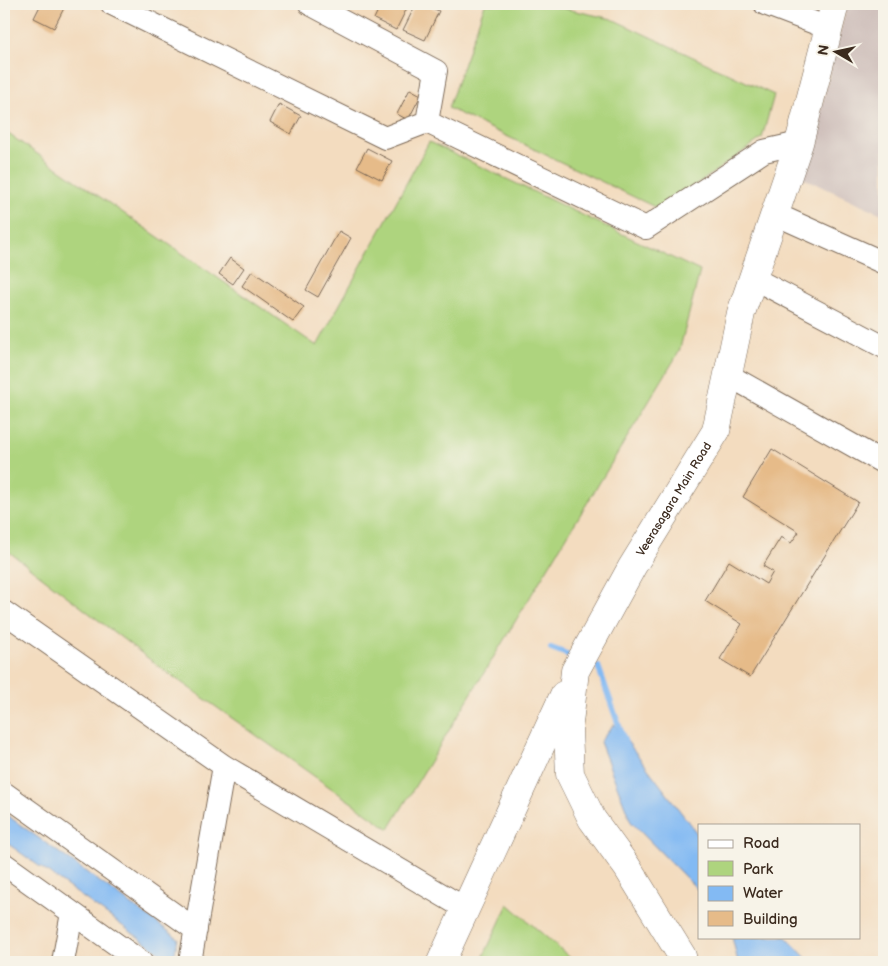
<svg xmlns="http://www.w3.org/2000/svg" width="888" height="966" viewBox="0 0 888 966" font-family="'Balsamiq Sans',sans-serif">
  <rect width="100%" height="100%" fill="#f7f3e8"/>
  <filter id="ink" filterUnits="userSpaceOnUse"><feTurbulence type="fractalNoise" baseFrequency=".02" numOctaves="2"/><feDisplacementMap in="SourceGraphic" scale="10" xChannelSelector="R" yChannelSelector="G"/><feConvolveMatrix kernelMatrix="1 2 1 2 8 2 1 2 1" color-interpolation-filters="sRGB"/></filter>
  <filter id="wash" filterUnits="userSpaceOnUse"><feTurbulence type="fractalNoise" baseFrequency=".0096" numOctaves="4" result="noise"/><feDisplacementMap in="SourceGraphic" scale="20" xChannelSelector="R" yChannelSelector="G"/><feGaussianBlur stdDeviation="1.12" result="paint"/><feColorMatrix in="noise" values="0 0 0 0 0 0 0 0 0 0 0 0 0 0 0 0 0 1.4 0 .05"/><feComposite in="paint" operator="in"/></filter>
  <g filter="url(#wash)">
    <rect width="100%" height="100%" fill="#f3dcbf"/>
    <!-- industrial -->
    <path fill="#cfc0bb" d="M847,4H884V215L803,178Z"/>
    <!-- green -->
    <path fill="#aed47e" stroke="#747f4e" d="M485,4H544L612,19L774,95L762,138L661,210L448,108Z
      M4,131L317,346L429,142L700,271L679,352L389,829L161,668L4,548Z
      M508,904L575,962H481Z"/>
    <!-- water -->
    <path fill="#83baf3" stroke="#5f7288" d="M614,724L699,836V891L631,822L600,742Z
      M4,813L178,938L173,962L4,841Z
      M732,937H786L810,962H738Z"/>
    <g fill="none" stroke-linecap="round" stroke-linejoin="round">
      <!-- stream -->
      <path stroke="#83baf3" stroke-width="6" d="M551,648L572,656
        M598,666L625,743"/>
    </g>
    <g id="blocks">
      <!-- building -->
      <path fill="#e6bb89" d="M41,4H66L54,28L34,18Z
        M381,4H409L396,30L374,19Z
        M416,4H423L439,11L425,40L403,30Z
        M410,89L421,95L408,120L397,114Z
        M279,104L301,116L291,134L270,122Z
        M367,148L392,161L382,180L357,167Z
        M339,231L351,238L318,297L306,290Z
        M230,258L244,268L233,284L219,274Z
        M252,271L304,307L293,322L242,286Z
        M772,449L858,502L750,677L720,659L742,624L705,601L729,561L766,584L773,572L763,566L781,537L791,543L799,532L743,497Z"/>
    </g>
  </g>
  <g filter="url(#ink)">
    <use href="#blocks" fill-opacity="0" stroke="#7b6856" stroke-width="1"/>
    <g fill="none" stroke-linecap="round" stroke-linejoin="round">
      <!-- minor casing -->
      <g stroke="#7b6856" stroke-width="24">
        <path id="minor" d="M112,4L385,138L427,122
          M310,4L436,71L427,122L646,228L764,151L799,143
          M765,4L828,28
          M775,214L884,263
          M753,278L884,347
          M728,375L884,463
          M4,612L224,766L466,909
          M4,793L196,930
          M4,864L141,962
          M63,962L72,913
          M190,962L224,766"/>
      </g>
      <!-- tertiary casing -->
      <g stroke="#7b6856" stroke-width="29">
        <g id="tertiary">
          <path d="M441,962L564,695"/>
          <path id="s1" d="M683,962L682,956L627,867L592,819L570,774L568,731L575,671L632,567L716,431L741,313L799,143L835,4"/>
        </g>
      </g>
      <!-- minor -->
      <use href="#minor" stroke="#fff" stroke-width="22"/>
      <!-- tertiary -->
      <use href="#tertiary" stroke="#fff" stroke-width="28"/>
    </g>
  </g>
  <g text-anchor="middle" stroke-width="4" stroke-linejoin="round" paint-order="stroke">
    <!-- street labels -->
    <g font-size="12" fill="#3b2a1e" stroke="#f7f3e8">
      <text dy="4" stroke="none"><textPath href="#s1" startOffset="522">Veerasagara Main Road</textPath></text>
    </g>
  </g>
  <!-- margin -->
  <rect width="888" height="966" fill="none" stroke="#f7f3e8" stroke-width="20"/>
  <!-- legend -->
  <rect x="698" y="824" width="162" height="115" fill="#f7f3e8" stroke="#aca397"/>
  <rect x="708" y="840" width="25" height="8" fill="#ffffff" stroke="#aca397"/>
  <text x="743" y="848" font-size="15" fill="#3b2a1e">Road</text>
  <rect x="708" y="861" width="25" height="15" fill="#aed47e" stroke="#aca397"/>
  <text x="743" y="874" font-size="15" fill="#3b2a1e">Park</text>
  <rect x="708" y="886" width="25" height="15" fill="#83baf3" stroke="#aca397"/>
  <text x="743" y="898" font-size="15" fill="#3b2a1e">Water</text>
  <rect x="708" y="911" width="25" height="15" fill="#e6bb89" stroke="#aca397"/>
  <text x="743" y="924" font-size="15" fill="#3b2a1e">Building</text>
  <!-- north arrow -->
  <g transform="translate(836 52) rotate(279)" stroke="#f7f3e8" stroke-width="4" paint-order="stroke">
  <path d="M0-4L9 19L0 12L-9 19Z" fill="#3b2a1e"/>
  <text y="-8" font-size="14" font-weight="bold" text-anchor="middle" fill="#3b2a1e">N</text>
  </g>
</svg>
